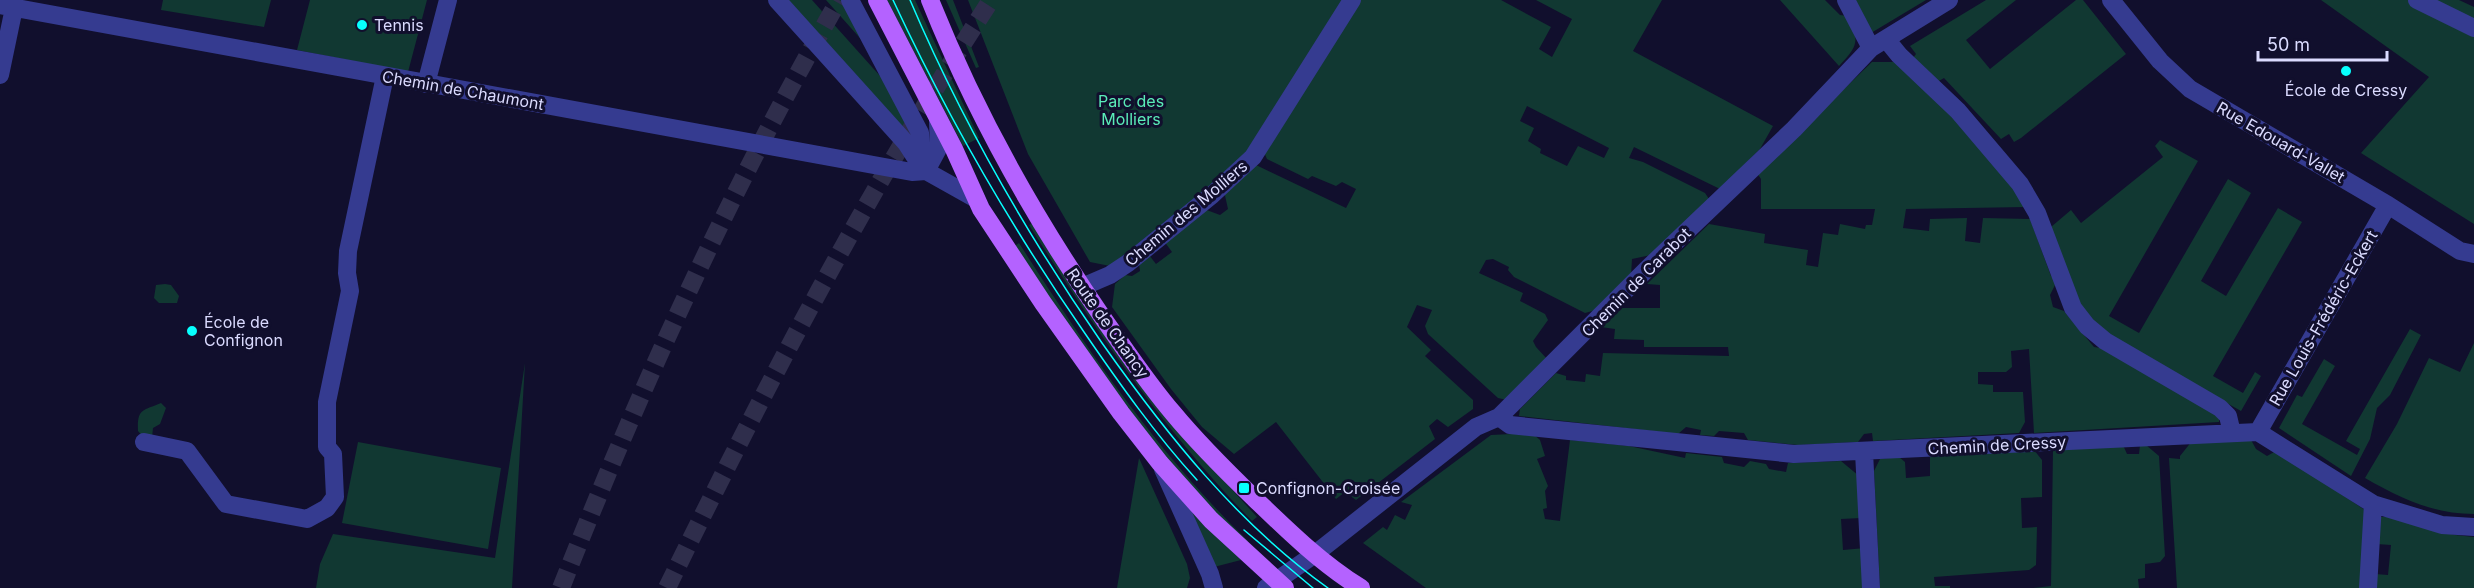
<svg xmlns="http://www.w3.org/2000/svg" width="2474" height="588" viewBox="0 0 2474 588" font-family="Inter,sans-serif">
  <rect width="100%" height="100%" fill="#110f2d"/>
  <!-- green -->
  <path fill="#113832" fill-rule="evenodd" d="M163,0H271L264,27L161,10Z
    M310,0H427L408,72L297,50Z
    M787,0H812L889,86L914,133L911,138Z
    M826,0H842L867,46Z
    M887,0H915L979,138L963,146Z
    M946,0H953L979,67L976,68Z
    M968,0H1345L1254,144L1228,172L1110,266L1090,262L1028,154Z
    M1359,0H1501L1551,27L1539,49L1552,57L1572,19L1536,0H1662L1633,51L1773,126L1760,149L1720,189L1634,147L1629,158L1643,162L1705,193L1709,199L1651,255L1632,259L1631,276L1600,309L1585,313L1514,277L1508,270L1509,267L1493,259L1486,260L1479,273L1523,293L1520,301L1545,314L1548,320L1533,341L1536,347L1548,360L1507,400L1498,398L1428,334L1425,326L1432,310L1417,305L1407,327L1431,350L1425,356L1473,400V409L1448,427L1437,419L1429,426L1435,439L1356,500L1345,492L1336,499L1276,422L1234,454L1202,427L1171,389L1112,307L1115,284L1125,275L1132,276L1140,271L1139,263L1149,255L1156,264L1172,252L1164,241L1204,209L1220,215L1228,209L1224,191L1256,165L1346,208L1356,189L1342,182L1336,186L1312,176L1308,179L1267,159L1264,152ZM1527,106L1609,148L1604,158L1578,146L1567,166L1540,153L1541,149L1528,141L1534,128L1520,121Z
    M1780,0H1825L1840,15L1848,16C1860,41 1858,46 1839,66Z
    M1854,0H1926L1871,33Z
    M1986,0H2016L1966,40L1990,69L2076,0H2083L2126,54L2021,138L2014,142L2009,134L2001,139L1944,78L1937,82L1913,58L1916,54L1910,46Z
    M2321,0H2459L2474,7V224L2361,153L2429,77Z
    M1872,62H1896L1967,129L1998,165L2026,207L1906,209L1903,228L1929,231L1930,219L1967,218L1965,241L1980,243L1983,218L2030,219L2051,276L2054,277L2055,285L2050,295L2053,307L2064,311L2094,347L2107,349L2219,417V422L2034,433L2029,349L2011,351L2012,367L2006,372H1978V384L1993,385V392H2023L2025,422L2019,433L1873,441L1872,433L1864,434L1858,442L1798,445L1748,440L1744,433L1719,431L1714,436L1700,435L1701,430L1686,427L1678,434L1519,416L1520,409L1556,373L1566,376V380L1585,382L1586,374L1600,376L1603,353L1729,356L1728,347H1644V340L1614,339L1615,329L1601,327L1621,308H1660V285L1647,284L1709,224L1765,234L1764,243L1808,250L1806,265L1818,267L1823,233L1838,235L1840,224L1865,229L1866,225H1872L1875,209H1761V179L1757,173Z
    M2160,140L2198,161L2109,316L2139,333L2228,179L2251,193L2201,281L2226,296L2278,208L2302,222L2213,376L2243,393L2255,372L2261,376L2241,411L2114,340L2092,322L2079,305L2051,227L2071,210L2081,223L2163,157L2155,146Z
    M1035,222L1198,452L1257,517L1252,521C1166,433 1095,330 1029,225Z
    M1019,243C1086,348 1158,454 1248,541L1243,545L1156,448L1013,247Z
    M165,284L171,285L179,296L177,303H159L154,298L156,285Z
    M2410,329L2421,335L2390,395L2377,408L2370,439L2351,476L2279,428L2297,395L2302,397L2324,359L2335,366L2302,424L2357,455L2360,449L2346,441Z
    M2474,343V514C2433,514 2400,498 2365,478L2397,424L2429,358L2460,372Z
    M525,363L512,588H316L320,564L333,534L495,558Z
    M161,403L166,408L160,424L153,428L152,438L145,439L138,431C137,409 142,411 161,403Z
    M1532,433L1540,440L1545,456L1537,459L1548,486L1545,491L1547,508L1543,509L1545,519L1560,521L1570,440L1629,446L1685,458L1686,453L1722,457L1724,463L1744,467L1750,461L1766,464L1769,469L1786,472L1788,463L1841,461L1859,476L1861,518L1841,519L1843,550L1865,548V588H1426L1363,543L1383,527L1387,530L1395,515L1405,520L1412,505L1401,502L1491,435Z
    M2250,438L2256,449L2267,456L2276,451L2365,510L2361,588H2177L2169,458L2180,459V456L2192,441Z
    M358,442L501,468L488,549L342,523Z
    M2123,445L2127,454H2139L2140,445H2146L2159,456L2165,556L2160,562L2145,564V578L2138,579L2139,588H2033L2051,586L2053,449Z
    M2034,450L2042,460V497L2021,498L2022,528L2037,527L2036,565L2029,570L1934,577L1935,586H1950V588H1880L1874,471L1880,459L1899,457L1905,462L1906,478L1930,476V457Z
    M1139,458L1187,564L1190,578L1187,588H1117Z
    M1190,513H1193L1241,560L1214,567Z
    M2379,517H2388L2455,535L2474,537V588H2375V574L2388,575L2391,545L2377,544Z"/>
  <g fill="none" stroke-linecap="round" stroke-linejoin="round">
    <!-- highway-tunnel -->
    <path stroke="#2f2e4c" stroke-width="18" stroke-dasharray="18 9" stroke-linecap="butt" d="M561,588C641,386 731,188 839,0
      M667,588C765,387 869,188 991,0"/>
    <!-- minor -->
    <path stroke="#353b90" stroke-width="18" d="M777,0L906,143L915,157
      M850,0L920,133L921,145L915,157
      M1846,0L1871,48
      M2111,0L2160,61L2190,89L2388,205L2460,251L2474,254
      M2417,0L2474,28
      M0,5L912,172L926,171L976,199
      M1886,39L1899,55L1958,111L2020,184L2037,213L2073,308L2087,326L2105,341L2220,408L2228,416L2232,433
      M0,75L14,8
      M426,84L448,0
      M926,171L939,147L938,122
      M1082,287L1110,275L1128,263L1212,195L1253,157L1352,0
      M1499,417L1510,425L1794,454L2258,432L2373,504L2442,525L2474,527
      M2258,432L2388,205
      M144,442L187,451L226,504L307,519L327,508L335,497L333,454L327,447V402L350,291L347,273L348,251L385,76
      M1864,452L1871,588
      M1163,469L1210,574L1214,588
      M1266,588L1315,554L1476,427L1499,417L1646,270L1794,129L1871,48L1949,0
      M2368,588L2373,504"/>
    <!-- major -->
    <path stroke="#b462ff" stroke-width="18" d="M877,0L954,149L981,209L1043,303L1121,413L1160,463L1211,520L1285,588
      M930,0C975,113 1036,221 1105,321C1127,352 1148,384 1173,413C1197,442 1226,471 1254,498C1287,530 1322,564 1361,588"/>
    <!-- tram -->
    <path stroke="#07fffe" stroke-width="1.5" d="M893,0C947,116 1011,227 1084,332C1119,383 1155,434 1197,480
      M910,0C962,122 1027,235 1102,343C1167,435 1237,523 1328,588
      M1244,530L1313,588"/>
  </g>
  <!-- markers -->
  <g fill="#07fffe" stroke="#110f2d" stroke-width="2">
    <circle cx="362" cy="25" r="6"/>
    <circle cx="2346" cy="71" r="6"/>
    <circle cx="192" cy="331" r="6"/>
    <rect x="1238" y="482" width="12" height="12" rx="3"/>
  </g>
  <g text-anchor="middle" stroke-width="6" stroke-linejoin="round" paint-order="stroke">
    <!-- poi labels -->
    <g font-size="16" fill="#dbdbff" stroke="#110f2d" text-anchor="start">
      <text x="374" y="31">Tennis</text>
      <text x="2346" y="96" text-anchor="middle">École de Cressy</text>
      <text x="204" y="328">École de<tspan x="204" dy="18">Confignon</tspan></text>
      <text x="1256" y="494">Confignon-Croisée</text>
    </g>
    <!-- street labels -->
    <g font-size="16" fill="#dbdbff" stroke="#110f2d">
      <text transform="translate(463 90) rotate(10)" y="6">Chemin de Chaumont</text>
      <text transform="translate(2281 142) rotate(30)" y="6">Rue Edouard-Vallet</text>
      <text transform="translate(1186 213) rotate(-40)" y="6">Chemin des Molliers</text>
      <text transform="translate(1636 282) rotate(-45)" y="6">Chemin de Carabot</text>
      <text transform="translate(2323 318) rotate(-60)" y="6">Rue Louis-Frédéric-Eckert</text>
      <text transform="translate(1108 323) rotate(55)" y="6">Route de Chancy</text>
      <text transform="translate(1997 445) rotate(-3)" y="6">Chemin de Cressy</text>
    </g>
    <!-- park labels -->
    <g font-size="16" fill="#5aecb8" stroke="#110f2d">
      <text x="1131" y="107">Parc des<tspan x="1131" dy="18">Molliers</tspan></text>
    </g>
  </g>
  <!-- scale -->
  <path d="M2258 51v9h129v-9" fill="none" stroke="#dbdbff" stroke-width="3"/>
  <text x="2267" y="51" font-size="18" fill="#dbdbff" stroke="#110f2d" stroke-width="4.5" paint-order="stroke">50 m</text>
</svg>
